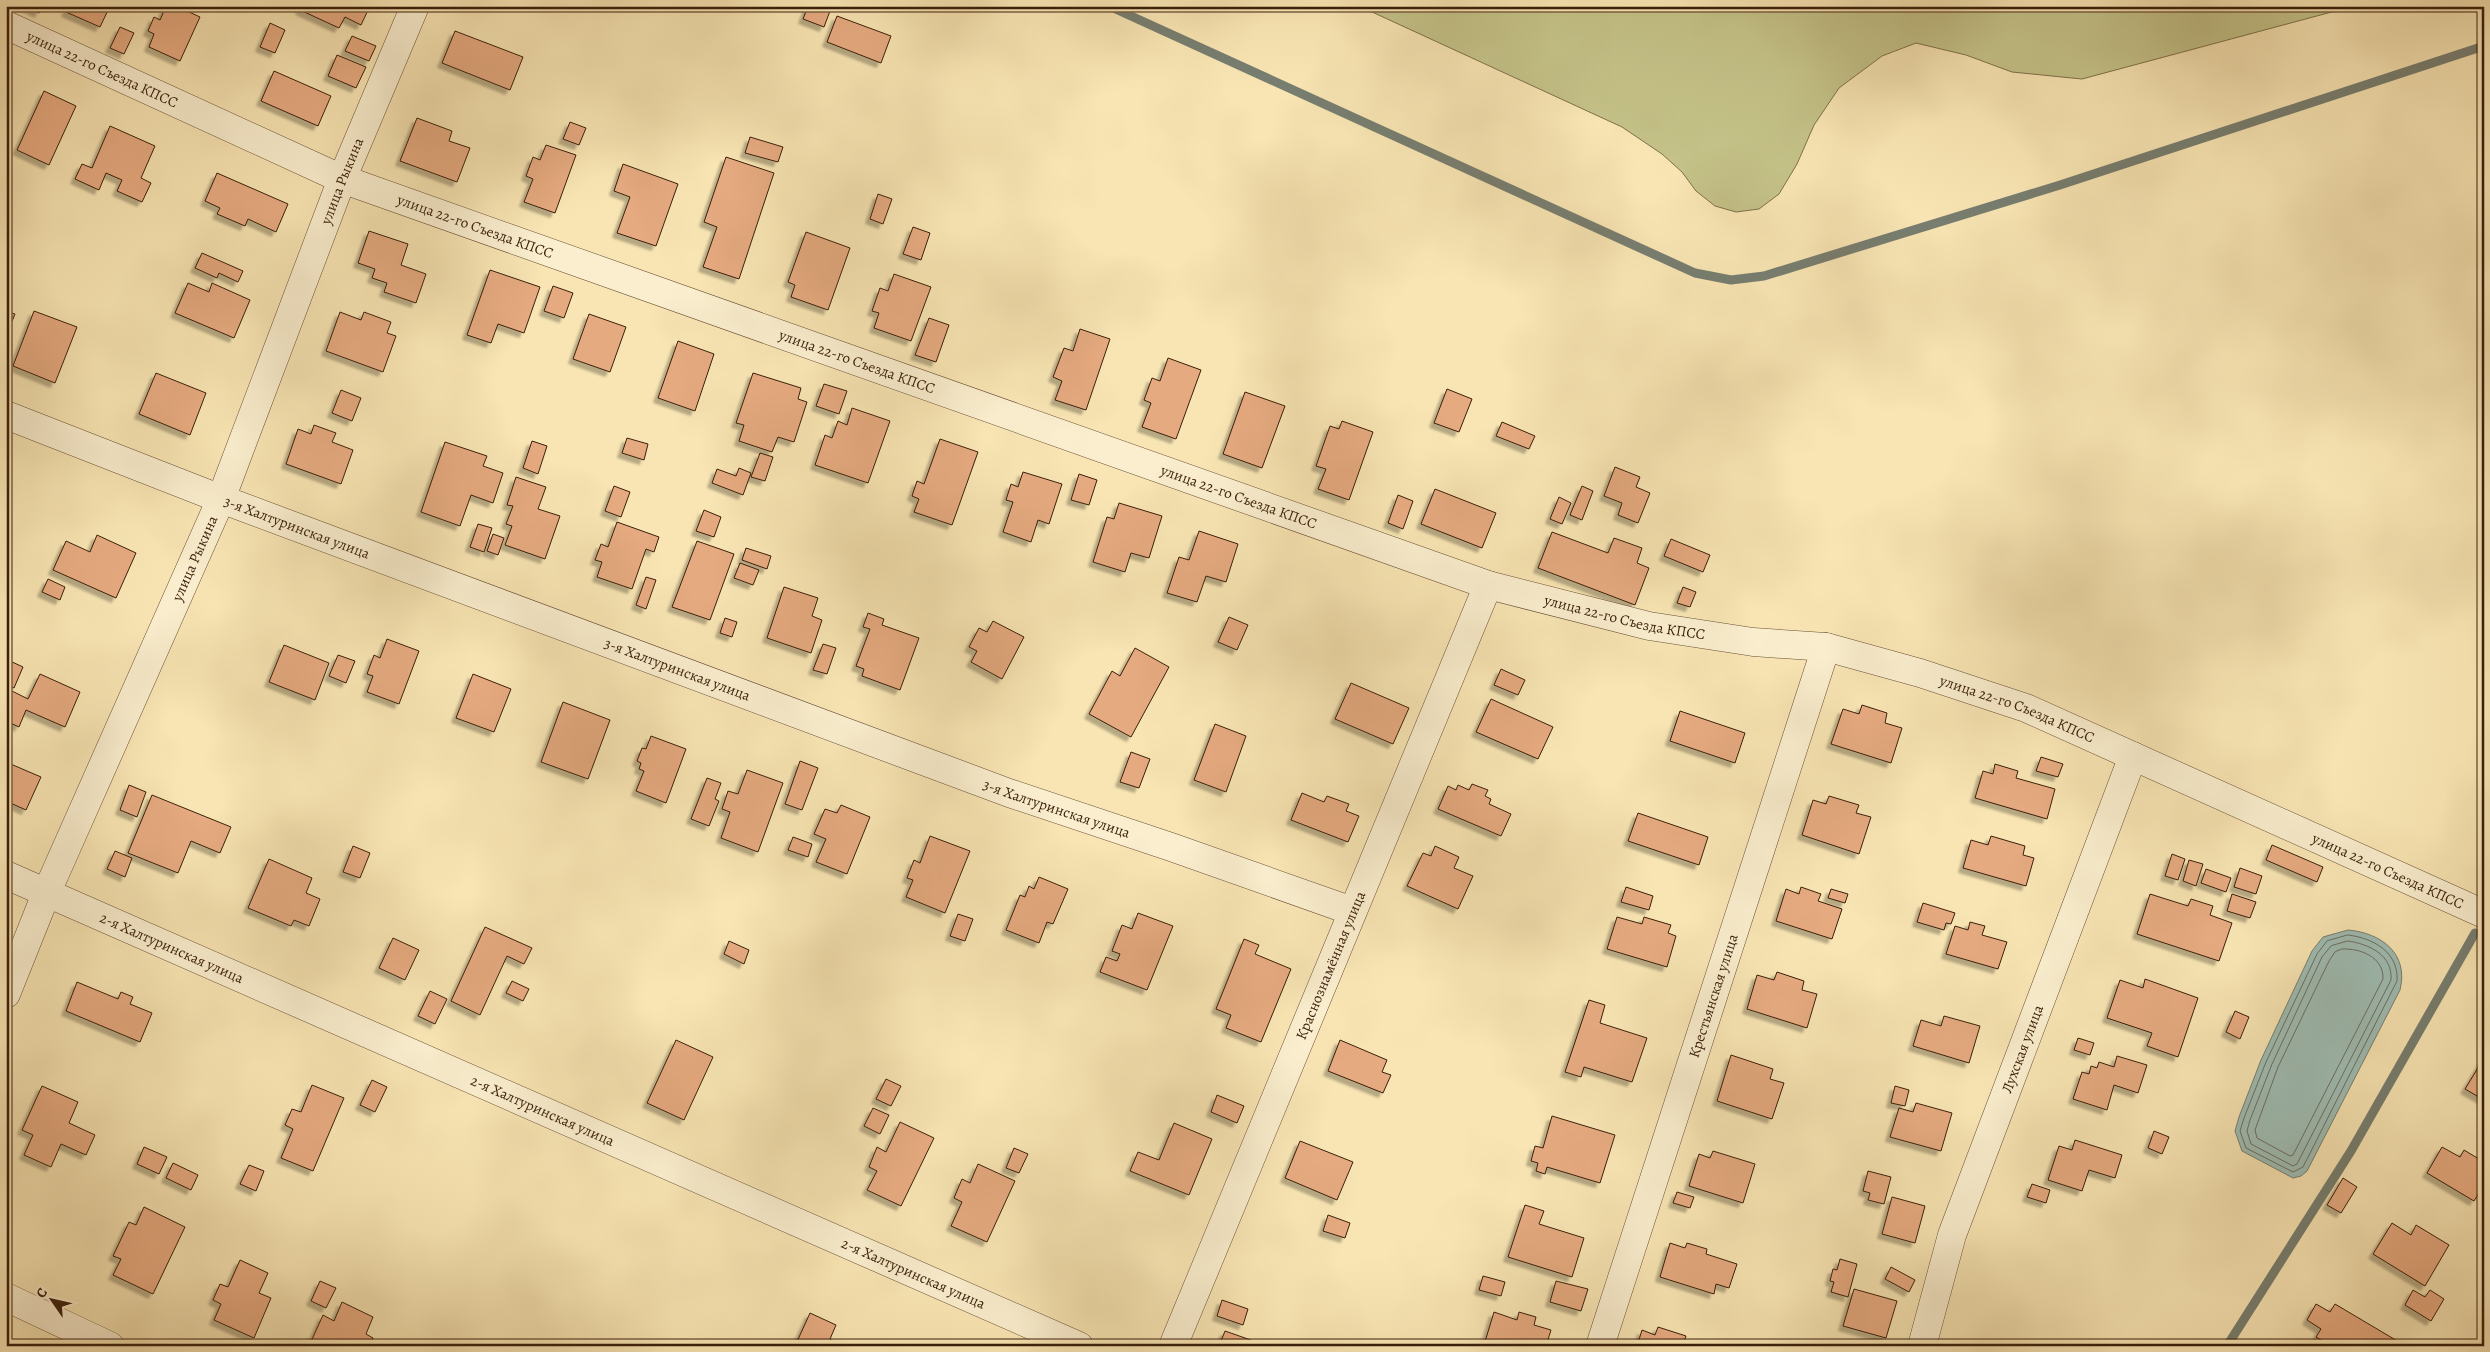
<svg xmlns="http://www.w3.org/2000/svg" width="2490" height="1352" viewBox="0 0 2490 1352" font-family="Alegreya,serif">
  <defs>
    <filter id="shadow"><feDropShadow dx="-4.5" dy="4.5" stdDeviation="1" flood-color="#0004"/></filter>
  </defs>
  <rect width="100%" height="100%" fill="#f8e5b3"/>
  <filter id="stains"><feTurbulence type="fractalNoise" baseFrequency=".004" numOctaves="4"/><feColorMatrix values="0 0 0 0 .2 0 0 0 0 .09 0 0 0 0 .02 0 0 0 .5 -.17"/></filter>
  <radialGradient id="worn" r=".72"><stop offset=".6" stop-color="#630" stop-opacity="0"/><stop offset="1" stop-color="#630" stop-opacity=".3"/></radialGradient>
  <!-- green -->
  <path fill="#c4c288" stroke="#7f704a" d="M1359,6H2354L2082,79L2012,72L1966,55L1916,43L1882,56L1839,88L1814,125L1797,164L1779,194L1759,209L1736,212L1715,206L1696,191L1682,172L1662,154L1622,127Z"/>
  <!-- water -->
  <path fill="#9fbdb4" stroke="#777e70" d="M2348,930C2381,933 2409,953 2400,990L2307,1171L2301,1176L2293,1178L2242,1151L2235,1131L2239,1117L2261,1060L2312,951L2323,937Z"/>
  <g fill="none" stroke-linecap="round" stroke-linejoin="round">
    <!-- shore -->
    <path stroke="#6c6e60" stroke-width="1" d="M2348,935C2373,938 2399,952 2397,981L2303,1167L2293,1172L2246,1148L2240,1131L2244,1118L2266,1062L2317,954L2327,941Z
      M2348,941C2369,944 2393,955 2391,980L2297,1164L2293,1166L2251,1144L2247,1131L2250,1120L2272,1064L2322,957L2331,946Z
      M2342,949C2360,948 2384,957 2383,979L2293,1155L2290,1156L2257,1138L2255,1130L2278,1067L2329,961L2335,952Z"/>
    <!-- stream -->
    <path stroke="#777e70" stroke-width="9" d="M1109,6L1695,273L1731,280L1764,276L2060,185L2484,46
      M2227,1346L2351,1151L2475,933"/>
  </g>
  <!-- building -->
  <path fill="#e6aa80" stroke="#3a1f0b" filter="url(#shadow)" d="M25,6H42L39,13Z
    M69,6H110L100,27L66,12Z
    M166,6H176L200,17L180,61L149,47L154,34L148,31L154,17L160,20Z
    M302,6H370L361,25L345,17L339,28L300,10Z
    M808,6H817L830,11L824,27L803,19Z
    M837,16L891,36L881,63L827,42Z
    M270,23L285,30L275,53L260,47Z
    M120,27L134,33L124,54L110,48Z
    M455,31L523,57L510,90L442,63Z
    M352,36L376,46L369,61L345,51Z
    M337,55L366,67L356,88L328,76Z
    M274,71L331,96L318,126L261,101Z
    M44,91L76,106L49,165L17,150Z
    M417,118L452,131L449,141L470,148L457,182L400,161Z
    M570,122L586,128L579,145L563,139Z
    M110,126L155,146L141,178L151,183L142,202L117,191L122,180L106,173L99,190L75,179L82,164L92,168Z
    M750,137L783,147L778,162L745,153Z
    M546,145L576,155L555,213L524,202L533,179L526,176L533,157L540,160Z
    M726,157L774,173L739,279L703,267L717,227L704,222Z
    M623,164L678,184L656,246L617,233L630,197L614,191Z
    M217,173L288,204L276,232L248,219L245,226L217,214L220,208L205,201Z
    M878,194L892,199L883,224L870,219Z
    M913,227L930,233L921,260L903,254Z
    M369,231L408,244L401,265L426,274L416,303L384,292L387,283L372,278L375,269L358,263Z
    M806,232L850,248L828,310L791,297L795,285L788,282Z
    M202,253L243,271L238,282L219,273L217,278L195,268Z
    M490,270L540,287L524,333L498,324L491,343L467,335Z
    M894,274L931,287L911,341L874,328L879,313L872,311L880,288L888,291Z
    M188,283L209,292L212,283L250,300L234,338L175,313Z
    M553,286L573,293L564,318L544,311Z
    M6,311L15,314L6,336Z
    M34,311L77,327L55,383L13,366Z
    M340,312L361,320L364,312L391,322L387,333L396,336L383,372L326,351Z
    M589,314L626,327L610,372L573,359Z
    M929,318L949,325L936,362L915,355Z
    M1080,329L1110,339L1086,410L1055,400L1062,381L1053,377L1064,348L1073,351Z
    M678,341L714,354L695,411L658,398Z
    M1168,358L1201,370L1176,439L1142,427L1151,403L1144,400L1152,378L1160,381Z
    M156,373L206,393L190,435L139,414Z
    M753,373L801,388L798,399L807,402L794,442L778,437L772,452L739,441L744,425L736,423Z
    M824,384L847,391L839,414L816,406Z
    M1447,389L1472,399L1459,432L1434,423Z
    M341,390L361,398L352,421L332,413Z
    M1245,392L1285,406L1262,468L1223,454Z
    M852,408L890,421L868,483L815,465L825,435L832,438L838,421L847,425Z
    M1342,421L1373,432L1349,500L1318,489L1326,469L1316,466L1330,426L1339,429Z
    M1502,422L1535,436L1529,449L1496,436Z
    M314,425L336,433L332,442L353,450L341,484L286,464L298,429L311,434Z
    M627,438L648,444L644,460L622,453Z
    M940,439L978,452L952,525L914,512L919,499L912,496L917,481L924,484Z
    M532,441L547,446L538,474L523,468Z
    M445,442L487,456L483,466L503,473L493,503L471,495L460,526L421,512Z
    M760,453L773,457L765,481L751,477Z
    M1615,467L1640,477L1636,487L1650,493L1638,523L1618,515L1622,503L1604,496Z
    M739,468L751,473L743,495L712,483L717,469L736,476Z
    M1023,472L1062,484L1049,524L1038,520L1031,542L1003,532L1013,502L1006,500L1011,484L1018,487Z
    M1079,474L1097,480L1089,505L1071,500Z
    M516,477L546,487L538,509L560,516L545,559L505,545L512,526L506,524L513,506L507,505Z
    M614,486L630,492L621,517L605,511Z
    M1582,486L1593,491L1582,520L1570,515Z
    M1435,489L1496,513L1482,548L1421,524Z
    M1398,495L1413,501L1403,529L1388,523Z
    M1559,497L1571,503L1562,524L1550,519Z
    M1119,503L1162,516L1149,558L1131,553L1125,572L1093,562L1107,517L1114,519Z
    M704,510L721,517L714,537L696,531Z
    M617,522L659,537L654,552L646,549L632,589L597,577L602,562L595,560L601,544L608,547Z
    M478,524L492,528L484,552L470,547Z
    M1199,531L1238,544L1226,582L1206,576L1197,602L1167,593L1179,557L1189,560Z
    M1552,532L1608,553L1614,538L1642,548L1637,563L1649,568L1635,605L1538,568Z
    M493,534L504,538L498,555L487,551Z
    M97,535L136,553L116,598L53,570L66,541L90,552Z
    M1671,539L1710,555L1703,572L1664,556Z
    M697,541L734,554L710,620L672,607Z
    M746,548L771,556L767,569L742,560Z
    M740,563L759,570L753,585L734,578Z
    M646,577L656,580L646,609L636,605Z
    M48,579L65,587L60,600L42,592Z
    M784,587L818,598L812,616L822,620L811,653L767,638Z
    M1683,587L1696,592L1690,607L1677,603Z
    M868,613L884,619L882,625L919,638L900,690L862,676L864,669L856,666L870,629L863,627Z
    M1229,617L1248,625L1237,650L1218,642Z
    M725,618L737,622L732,637L720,633Z
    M993,621L1024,637L1002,679L971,662L977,651L969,647L979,628L987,632Z
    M387,639L419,651L399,704L367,692L373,676L367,674L374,655L380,658Z
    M823,644L836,648L827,674L813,670Z
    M284,645L329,663L315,700L269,682Z
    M1135,648L1169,667L1131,737L1089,714L1112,671L1120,676Z
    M338,655L355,661L346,683L329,676Z
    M10,661L23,667L14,688L6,684V669Z
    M1501,669L1525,680L1518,695L1494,685Z
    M40,674L80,692L65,727L26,710L19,727L6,721V688L28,699Z
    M473,674L511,689L494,732L456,718Z
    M1351,683L1409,708L1393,744L1335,719Z
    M1491,699L1553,727L1538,759L1476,732Z
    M563,702L610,720L588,779L541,762Z
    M1862,705L1887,713L1885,723L1902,728L1891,763L1831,744L1843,709L1859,714Z
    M1680,711L1745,733L1735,763L1670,741Z
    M1215,724L1246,736L1226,792L1194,780Z
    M651,736L686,749L666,803L636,791L644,771L639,769L641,763L637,761L642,748L646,749Z
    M1131,752L1150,759L1139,788L1120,782Z
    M2041,757L2063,764L2058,777L2036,771Z
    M800,761L818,768L802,810L785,804Z
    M6,762L41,777L26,810L6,801Z
    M1995,764L2018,771L2016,778L2055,789L2047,819L1975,798L1983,771L1993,774Z
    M747,770L783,783L758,852L721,838L730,812L722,809L728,791L738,794Z
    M707,778L721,783L715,799L719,801L709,826L691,819Z
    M1472,784L1488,790L1485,796L1491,799L1489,804L1511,814L1501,836L1438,809L1448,786L1456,790L1458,785L1469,790Z
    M129,785L146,792L137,817L120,810Z
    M1302,793L1324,802L1327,796L1349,804L1346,811L1359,816L1348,842L1291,820Z
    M152,795L231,827L220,853L191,841L178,873L128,853Z
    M1829,796L1859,805L1856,813L1871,817L1859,854L1802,835L1813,800L1826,804Z
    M841,805L870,817L847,874L816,862L826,839L814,834L825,809L837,813Z
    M1638,813L1708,837L1699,865L1628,841Z
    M930,836L970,851L945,913L906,897L913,880L907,878L914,860L920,863Z
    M1991,836L2025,846L2023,855L2034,858L2026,886L1963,868L1971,840L1988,845Z
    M793,837L812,844L808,857L788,850Z
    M2272,845L2323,867L2317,882L2266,860Z
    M353,846L370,853L360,878L343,872Z
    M1435,846L1459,857L1454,868L1473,876L1458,909L1407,886L1423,853L1431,856Z
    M115,851L132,858L125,877L107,869Z
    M2172,854L2185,859L2178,880L2165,876Z
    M269,859L312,878L306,893L320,899L309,926L294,920L291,926L248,908Z
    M2189,860L2203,864L2196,886L2183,881Z
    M2240,868L2262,876L2256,894L2234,887Z
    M2206,869L2231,878L2226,892L2201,883Z
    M1039,877L1068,889L1053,924L1047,922L1039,943L1006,930L1020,895L1025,897L1029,886L1034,889Z
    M1626,887L1653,896L1649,910L1621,902Z
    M1801,887L1821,894L1818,901L1842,909L1832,939L1776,921L1786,889L1799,894Z
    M1831,889L1848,894L1845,903L1828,898Z
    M2150,894L2188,906L2191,899L2213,906L2210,915L2232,923L2219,961L2137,934Z
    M2232,894L2256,902L2250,918L2227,911Z
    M1923,903L1955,913L1951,924L1946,923L1944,930L1917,922Z
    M1138,913L1173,926L1147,990L1100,972L1106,957L1117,961L1120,954L1112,951L1122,925L1132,929Z
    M958,914L973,919L965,941L950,936Z
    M1617,917L1642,924L1644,917L1671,925L1668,933L1676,936L1667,967L1607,949Z
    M1970,922L1985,926L1982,935L2007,942L1998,969L1946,954L1955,926L1968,930Z
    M485,927L532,948L524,964L507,956L480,1015L451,1001Z
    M393,938L419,950L405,980L379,968Z
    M1244,939L1259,945L1255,954L1291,969L1261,1042L1226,1028L1231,1015L1216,1009Z
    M729,941L749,950L744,964L724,954Z
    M1777,972L1804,981L1802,990L1817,994L1807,1028L1747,1009L1757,975L1774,980Z
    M2145,979L2198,998L2178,1057L2147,1046L2152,1033L2107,1018L2120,980L2143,988Z
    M512,981L529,989L523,1001L506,993Z
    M77,982L118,999L121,992L133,997L130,1004L152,1013L140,1042L66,1011Z
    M430,991L447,999L435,1024L418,1016Z
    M1589,1000L1605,1005L1600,1023L1647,1038L1632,1082L1584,1067L1581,1077L1565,1072Z
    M2235,1011L2249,1017L2240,1039L2226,1032Z
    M1944,1016L1980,1026L1969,1063L1913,1046L1921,1020L1941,1026Z
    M2078,1038L2094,1043L2090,1055L2074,1050Z
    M676,1040L713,1057L684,1120L647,1103Z
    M1340,1040L1387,1060L1382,1072L1391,1075L1383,1093L1328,1071Z
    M1731,1055L1773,1069L1770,1079L1784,1083L1772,1119L1717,1101Z
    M2117,1056L2147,1065L2138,1093L2114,1085L2107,1110L2073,1099L2082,1072L2089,1074L2091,1066L2097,1068L2099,1062L2114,1067Z
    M2484,1058V1100L2465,1089Z
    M886,1079L901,1086L891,1106L876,1099Z
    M372,1080L387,1087L375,1112L360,1105Z
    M312,1085L344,1098L313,1171L281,1158L293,1129L285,1125L292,1109L301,1112Z
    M42,1086L78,1102L69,1123L95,1135L86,1155L61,1144L51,1167L24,1155L33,1135L22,1130Z
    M1895,1086L1909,1090L1905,1106L1891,1103Z
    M1217,1095L1244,1106L1237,1123L1211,1112Z
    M1916,1103L1952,1113L1941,1151L1890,1137L1899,1108L1913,1112Z
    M873,1108L889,1115L880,1134L864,1126Z
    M1552,1116L1615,1135L1600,1183L1547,1167L1545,1174L1536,1171L1538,1163L1531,1161L1535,1146L1543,1148Z
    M900,1122L934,1138L901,1206L867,1190L877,1171L869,1167L877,1147L886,1152Z
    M1174,1123L1212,1139L1189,1195L1130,1171L1138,1152L1159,1160Z
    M2154,1131L2169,1137L2162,1154L2148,1148Z
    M2075,1140L2122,1155L2115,1178L2089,1170L2082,1191L2048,1180L2059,1146L2072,1150Z
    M1300,1141L1353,1162L1337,1200L1285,1178Z
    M144,1147L167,1157L159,1174L137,1164Z
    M2442,1147L2460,1157L2464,1150L2484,1162L2481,1170L2484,1171V1185L2474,1201L2427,1173Z
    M1014,1148L1028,1154L1019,1173L1006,1168Z
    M1713,1151L1755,1164L1743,1203L1689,1186L1699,1154L1710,1158Z
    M173,1163L198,1175L191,1190L166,1178Z
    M978,1164L1015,1181L987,1242L951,1226L962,1202L954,1198L962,1179L970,1183Z
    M249,1165L264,1171L256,1191L240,1184Z
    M1868,1171L1891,1177L1884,1204L1868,1200L1870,1193L1863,1191Z
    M2343,1178L2357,1187L2341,1213L2327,1205Z
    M2032,1184L2050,1190L2046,1203L2027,1197Z
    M1677,1192L1694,1197L1690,1208L1673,1203Z
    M1892,1197L1925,1206L1915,1243L1882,1234Z
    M1525,1205L1544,1211L1539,1224L1584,1238L1572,1277L1508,1257Z
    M144,1207L185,1227L153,1294L113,1275L121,1259L113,1256L129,1222L136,1225Z
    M1328,1215L1350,1223L1345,1238L1323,1231Z
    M2392,1223L2411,1235L2416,1225L2449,1245L2425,1286L2373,1254Z
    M1670,1243L1685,1248L1687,1243L1707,1249L1706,1254L1737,1264L1729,1288L1716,1284L1714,1294L1660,1277Z
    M1840,1259L1857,1264L1848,1297L1831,1292L1834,1282L1830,1281L1833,1269L1837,1270Z
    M240,1260L268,1273L259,1293L271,1298L254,1338L214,1320L221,1304L213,1300L220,1284L228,1287Z
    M1891,1267L1915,1280L1909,1292L1885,1279Z
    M1483,1276L1505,1282L1501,1296L1479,1290Z
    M320,1281L336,1288L326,1308L311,1301Z
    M1556,1281L1588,1289L1581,1311L1550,1302Z
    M1854,1289L1897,1301L1886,1338L1843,1326Z
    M2413,1290L2425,1297L2430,1290L2444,1299L2431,1321L2405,1305Z
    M1222,1300L1248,1309L1243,1325L1217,1316Z
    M342,1302L373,1317L366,1334L373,1338L369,1346H309L323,1315L334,1321Z
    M2316,1304L2330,1312L2335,1304L2399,1342L2397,1346H2332L2316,1337L2321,1329L2307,1320Z
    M1494,1312L1517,1320L1519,1312L1536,1317L1534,1325L1551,1330L1546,1346L1484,1345Z
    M810,1313L836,1325L830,1339L842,1346H795Z
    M1658,1327L1686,1336L1683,1344L1690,1346H1637L1642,1330L1655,1335Z
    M1225,1331L1268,1346H1219Z"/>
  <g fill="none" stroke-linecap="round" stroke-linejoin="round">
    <!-- street casing -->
    <g stroke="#6a5035" stroke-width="29">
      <g id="street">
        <path id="s1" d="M6,25L342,179L1488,585L1649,626L1753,642L1826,647L1920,673L2026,708L2484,914"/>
        <path id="s2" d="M6,415L221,499L1009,793L1171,847L1352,911"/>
        <path id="s3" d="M6,875L1079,1346"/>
        <path id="s4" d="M6,994L46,894L221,499L342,179L415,6"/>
        <path d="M6,1297L110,1346"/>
        <path id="s5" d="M1173,1346L1488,585"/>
        <path id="s6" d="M1600,1346L1826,647"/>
        <path id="s7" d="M1922,1346L1952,1235L2133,756"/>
      </g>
    </g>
    <!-- street -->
    <use href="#street" stroke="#faeece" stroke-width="28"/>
  </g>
  <g text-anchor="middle" stroke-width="4.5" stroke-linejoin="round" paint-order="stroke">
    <!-- street labels -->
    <g font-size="15" fill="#3a1f0b" stroke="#faeece">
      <text dy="5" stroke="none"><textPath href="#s1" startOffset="106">улица 22-го Съезда КПСС</textPath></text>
      <text dy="5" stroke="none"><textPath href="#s4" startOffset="880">улица Рыкина</textPath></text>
      <text dy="5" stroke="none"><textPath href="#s1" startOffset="511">улица 22-го Съезда КПСС</textPath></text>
      <text dy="5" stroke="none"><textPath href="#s1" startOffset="916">улица 22-го Съезда КПСС</textPath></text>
      <text dy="5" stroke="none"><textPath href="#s1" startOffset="1321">улица 22-го Съезда КПСС</textPath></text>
      <text dy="5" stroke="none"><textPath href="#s2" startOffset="312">3-я Халтуринская улица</textPath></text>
      <text dy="5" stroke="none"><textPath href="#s4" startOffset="475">улица Рыкина</textPath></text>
      <text dy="5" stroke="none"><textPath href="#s1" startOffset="1726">улица 22-го Съезда КПСС</textPath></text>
      <text dy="5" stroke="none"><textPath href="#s2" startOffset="718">3-я Халтуринская улица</textPath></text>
      <text dy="5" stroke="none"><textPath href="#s1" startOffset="2131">улица 22-го Съезда КПСС</textPath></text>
      <text dy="5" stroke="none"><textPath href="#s2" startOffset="1122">3-я Халтуринская улица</textPath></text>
      <text dy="5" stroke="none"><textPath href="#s1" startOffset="2536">улица 22-го Съезда КПСС</textPath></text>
      <text dy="5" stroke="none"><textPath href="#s3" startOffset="181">2-я Халтуринская улица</textPath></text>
      <text dy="5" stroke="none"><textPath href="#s5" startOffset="412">Краснознамённая улица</textPath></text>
      <text dy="5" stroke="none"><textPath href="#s6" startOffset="368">Крестьянская улица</textPath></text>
      <text dy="5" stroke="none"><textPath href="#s7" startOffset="314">Лухская улица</textPath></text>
      <text dy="5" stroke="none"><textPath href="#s3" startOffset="586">2-я Халтуринская улица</textPath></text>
      <text dy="5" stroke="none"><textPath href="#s3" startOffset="991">2-я Халтуринская улица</textPath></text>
    </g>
  </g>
  <!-- margin -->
  <rect width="2490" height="1352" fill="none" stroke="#f8e5b3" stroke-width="25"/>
  <rect x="8" y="8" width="2475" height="1337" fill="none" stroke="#3a1f0b" stroke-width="2.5"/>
  <rect x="12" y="12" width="2465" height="1327" fill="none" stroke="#3a1f0b"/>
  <!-- north arrow -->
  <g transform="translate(52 1300) rotate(304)" stroke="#faeece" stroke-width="4" paint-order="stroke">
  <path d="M0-4L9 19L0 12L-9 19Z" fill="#3a1f0b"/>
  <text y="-8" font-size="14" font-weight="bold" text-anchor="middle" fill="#3a1f0b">С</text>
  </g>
  <rect width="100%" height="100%" filter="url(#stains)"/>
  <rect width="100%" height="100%" fill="url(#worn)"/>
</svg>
